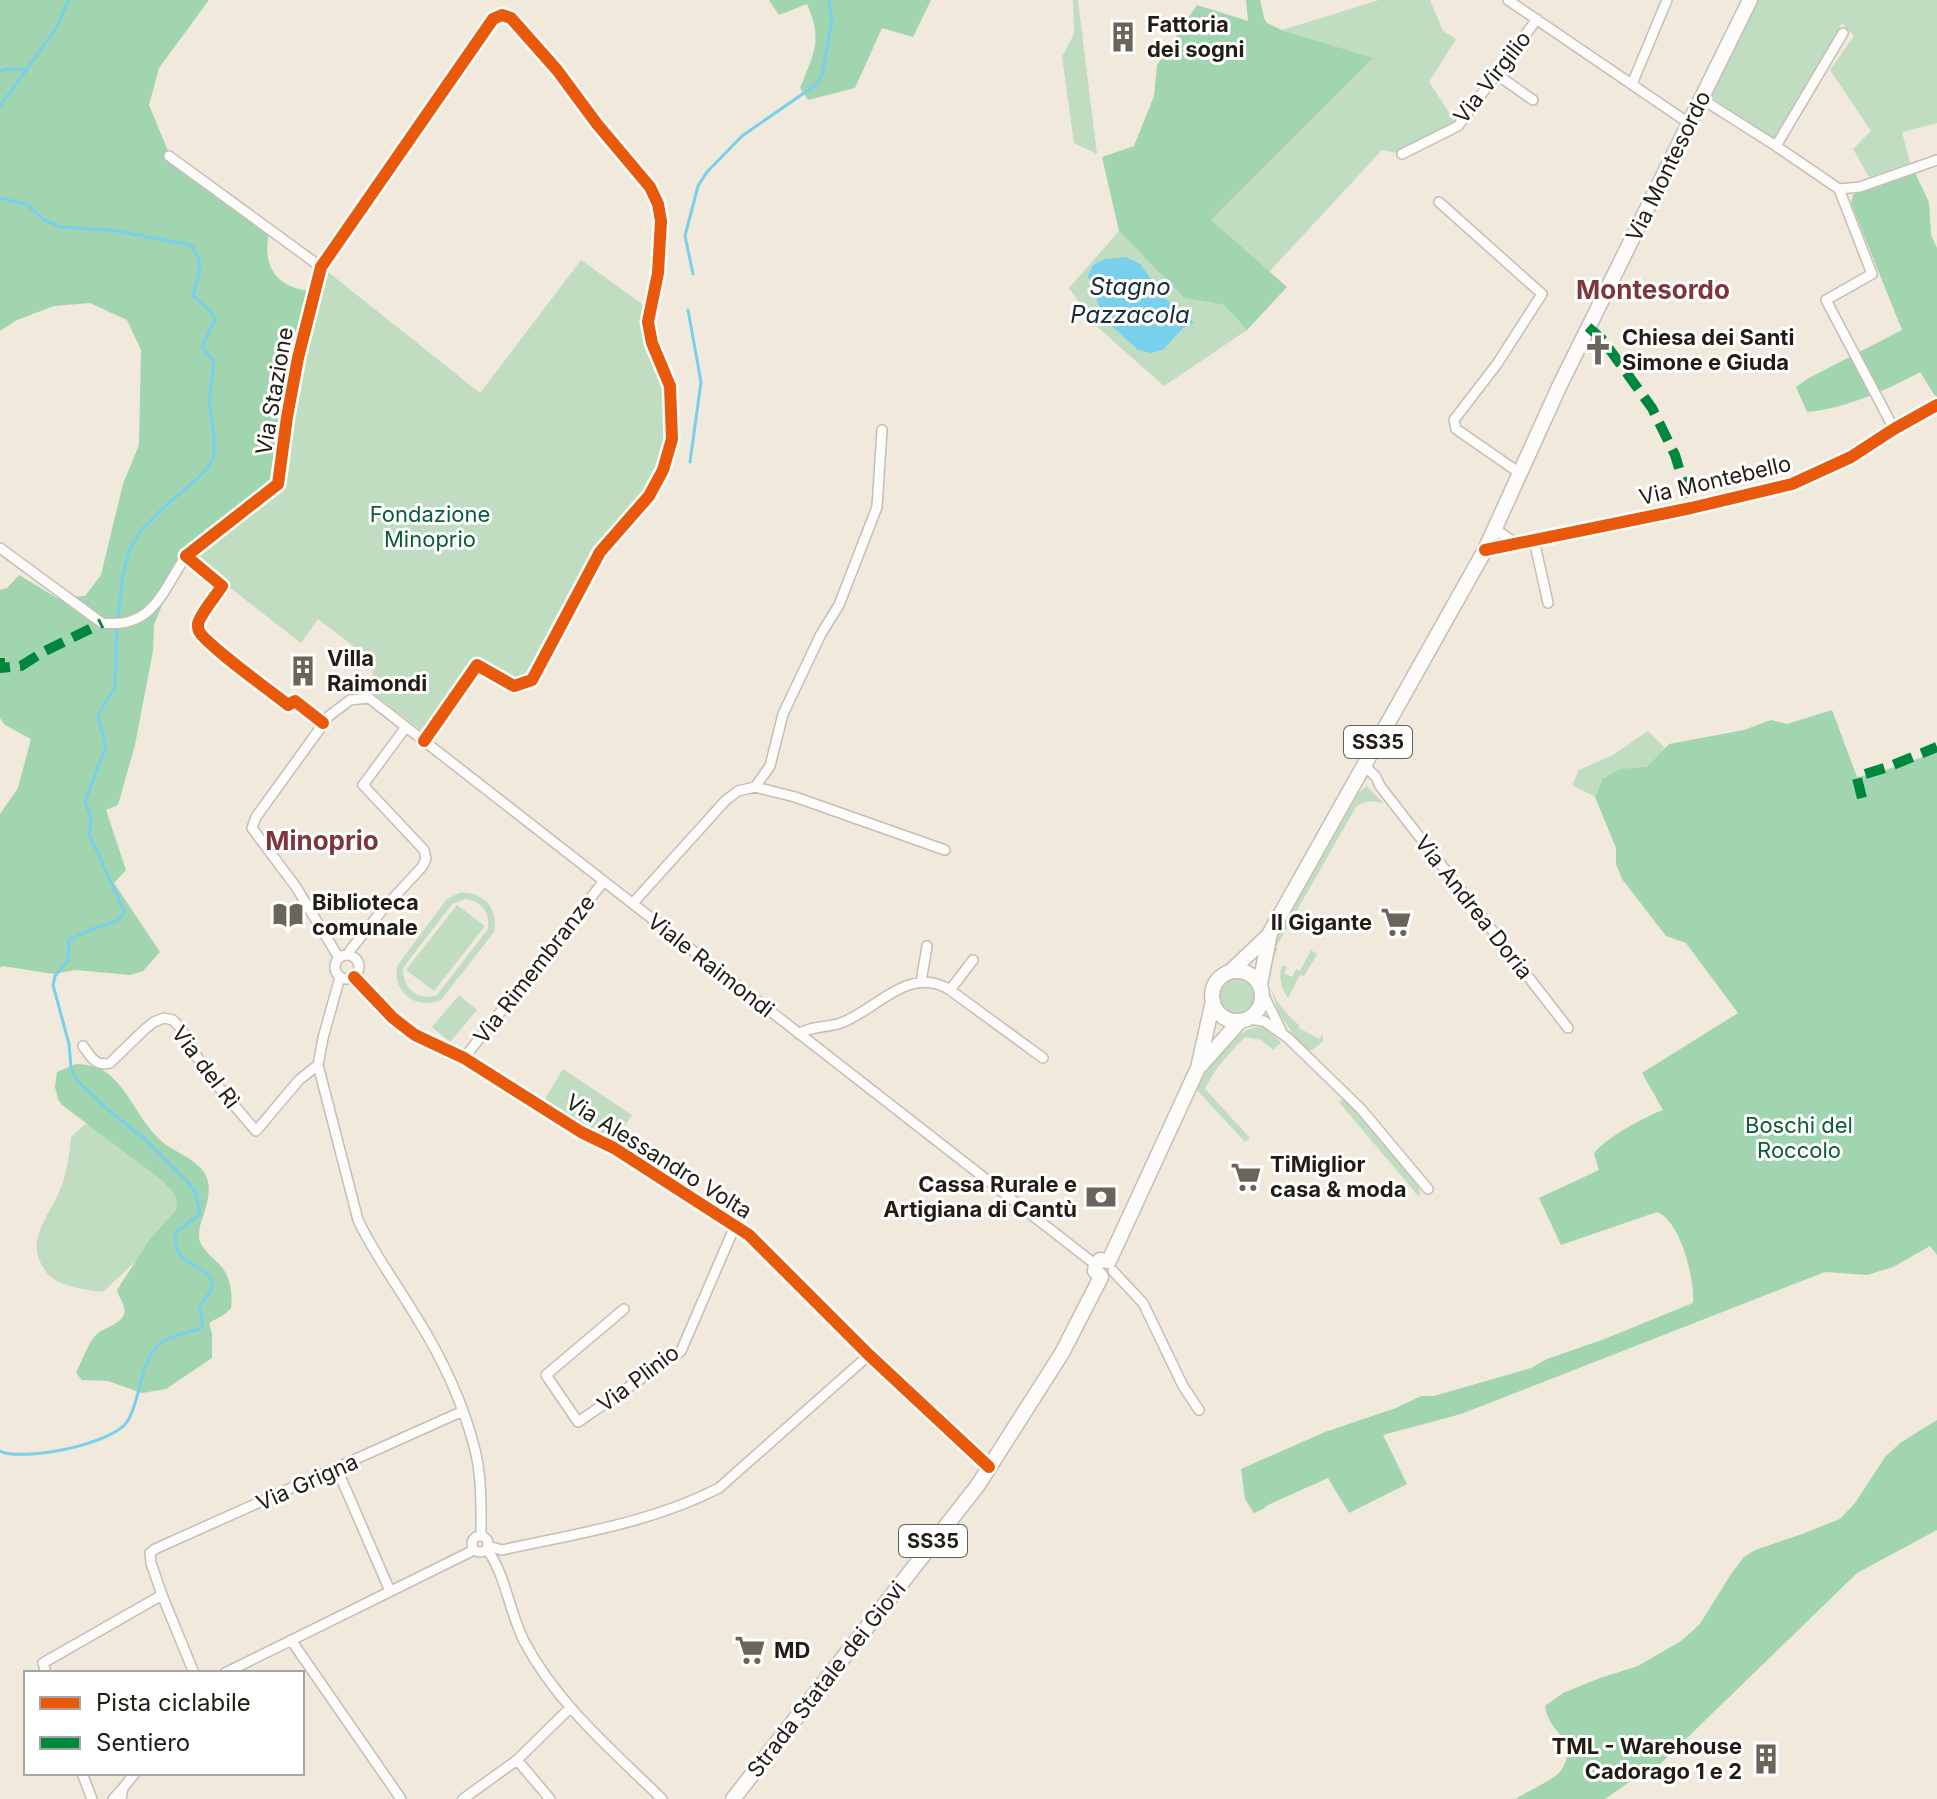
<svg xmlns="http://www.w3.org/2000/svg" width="1937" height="1799" viewBox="0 0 1937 1799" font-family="Inter,sans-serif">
  <rect width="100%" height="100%" fill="#f1e9db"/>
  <!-- green -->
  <path fill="#c0ddc2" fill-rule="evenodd" d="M1073,0H1078L1097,154L1074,143L1062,57L1074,34Z
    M1379,0H1430L1443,31L1456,39L1429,82L1458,126L1402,154L1382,150L1269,272L1210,221L1372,58L1282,30Z
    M1758,0H1937V123L1902,132L1910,163L1869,177L1853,149L1871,131L1830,70L1854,36L1842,23L1775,141L1711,97Z
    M1119,231L1184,298L1224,305L1247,330L1164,386L1094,324L1069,288Z
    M581,260L645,306L644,336L662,374L667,396L668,430L662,460L644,493L585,565L531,674L522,675L516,682L476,661L426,734L375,695L377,681L372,673L377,664L318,619L301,643L189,556L303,347L318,295L328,272L480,393Z
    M1648,731L1665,748L1647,768L1601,780L1595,797L1572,785L1579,770L1613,755Z
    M1367,786L1383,803C1372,801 1365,800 1356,807L1276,947L1278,949L1270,964L1276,940L1359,792Z
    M459,893C483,891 499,908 494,932L441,1000C416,1010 393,993 397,966L447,899ZM465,899C482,901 490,912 488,929L437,995C417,1001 403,989 403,968L452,904Z
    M457,905L485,926L434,991L406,970Z
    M1311,950L1317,954L1304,976L1300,975L1288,998C1281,989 1278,976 1282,965L1287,967L1284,973L1292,977L1296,969L1300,971Z
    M1218 996a19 19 0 1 1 38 0a19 19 0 1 1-38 0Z
    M1269,984C1276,1002 1285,1013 1299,1025V1028L1319,1039L1323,1034V1041L1313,1050H1308L1289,1033L1291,1031L1279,1013Z
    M459,995L477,1010L450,1042L432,1027Z
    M1256,1027L1265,1028L1281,1042L1273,1050L1261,1040L1245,1037C1229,1053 1215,1068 1205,1089L1250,1138L1245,1142L1196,1089C1208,1067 1230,1032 1256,1027Z
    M563,1069L632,1115L613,1143L581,1127L543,1102Z
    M1343,1099H1346L1356,1110L1418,1184L1420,1193L1419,1197L1339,1102Z
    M98,1120L174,1187L181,1205L135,1262L103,1292C88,1290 69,1288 55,1280C42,1272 33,1251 38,1237C42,1220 53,1207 59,1192C67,1175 69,1156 71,1137L84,1125Z"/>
  <!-- forest -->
  <path fill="#a0d5af" d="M0,0H209L159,68L149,105L170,156L269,233C262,266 276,288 311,291L278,482L179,563L154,625L153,651L135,745L118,805L106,810L126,870L114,883L160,952L143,971L130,975L75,970L54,974L2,966L0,968V814L18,788L31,739L5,725L0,718V590L7,588L19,575L57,598L85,596L101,575L123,484L139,445L141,350L127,320L90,303L54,306L17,320L0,331Z
    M769,0H931L913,37L882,28L855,88L808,100L800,88C814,53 823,40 807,4L779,15Z
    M1246,0H1260L1264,18L1267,23L1282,30L1373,58L1211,220L1287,287L1247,330L1224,305L1184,298L1119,231L1102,157L1134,146L1154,96L1157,65L1197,5L1248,21Z
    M1915,173L1929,202L1931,235L1937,248V399L1920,372C1887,390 1844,409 1807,412L1796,387L1807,379L1902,330L1851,203L1853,195L1857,192L1905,175Z
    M1832,710L1857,777L1880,772L1937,752V1255L1930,1246L1893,1267L1867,1275L1825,1272L1461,1414L1383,1435L1407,1484L1349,1513L1328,1478L1268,1505L1263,1509L1254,1513L1245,1499L1241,1469L1325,1432L1396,1408L1421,1396H1434L1531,1368L1547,1359L1602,1340L1693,1303C1695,1280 1681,1221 1657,1212L1561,1245L1539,1198L1599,1170L1594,1154C1602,1140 1646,1116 1663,1110L1642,1073L1738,1013L1686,943L1666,936L1622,879L1616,864V848L1595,797L1602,779L1620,769L1647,767L1669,744L1744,730L1771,720L1787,724Z
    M76,1064C89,1064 102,1068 111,1076C131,1095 140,1121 160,1140C174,1153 200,1159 207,1178C215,1203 192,1228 201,1244C205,1251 212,1257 218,1263C230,1274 233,1292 231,1308L225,1314L209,1323L212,1334V1358L166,1389L142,1393L108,1381L82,1380L76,1373C82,1361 88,1342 98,1333C106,1327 121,1324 124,1314C127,1306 118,1297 117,1290L150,1239L176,1210L177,1203L175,1195L163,1181L62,1105L58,1099L55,1087L57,1072Z
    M1937,1420V1530L1857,1573L1656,1768L1638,1776L1605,1799H1515C1525,1793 1552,1780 1559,1773C1567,1764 1571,1748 1563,1738C1555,1728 1547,1721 1545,1706L1563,1693L1600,1678L1638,1666L1681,1641L1700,1624L1731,1574L1744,1557L1755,1550L1802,1534L1840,1519L1855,1503L1885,1457L1900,1443Z"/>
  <!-- water -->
  <path fill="#78d0ed" d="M1126,257L1140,264L1164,297L1194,323L1184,327L1163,350L1151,353L1138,350L1104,319L1088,276L1093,265L1105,259Z"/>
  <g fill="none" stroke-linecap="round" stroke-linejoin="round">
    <!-- stream -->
    <path stroke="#78d0ed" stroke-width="3" d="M27,69L56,28L69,0
      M0,71L8,69H27L0,106
      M0,198L26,204L44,220L61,227L111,230L191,245C206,264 198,275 193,296L211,312L215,319L202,347L214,362L209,403L214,435V456L207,469L196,480L165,506L141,530L129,551L123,574L117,625L115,688L102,708L98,717L106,746L85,802C90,814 93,821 89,834L124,911L123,915L117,921L92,929L69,940L68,960L55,976L53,985L69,1044L71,1067L76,1080L113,1114L145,1139L187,1181L196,1193L200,1214L176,1232C169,1267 209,1263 212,1283C213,1291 203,1301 199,1307L203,1324L200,1329C189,1332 175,1335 165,1340C139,1353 142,1400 127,1422C112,1444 24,1462 0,1451
      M693,274L685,236L698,186L707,172L742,136L817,84L822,75L832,19L829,0
      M688,310L701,382L690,462"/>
    <!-- street casing -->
    <g stroke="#c4beb4" stroke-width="12">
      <path id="street" d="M1508,0L1690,124
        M1496,74L1533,100
        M1632,84L1667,0
        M1702,99L1776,146L1839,189L1872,274L1826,300L1894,429
        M1776,146L1843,33
        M1402,154L1458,126L1537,19
        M169,156L321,267
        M1839,189L1860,187L1937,160
        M1439,202L1542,294L1497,364L1454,420L1456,429L1521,474
        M1495,529L1514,542H1519
        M1534,540L1548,603
        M0,548L102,623C153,629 161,593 186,556
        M1485,550L1691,508L1792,484L1851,457L1894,429L1937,405
        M323,723L295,701L288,705C273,693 204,643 199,631C198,629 198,626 198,624C200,614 216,596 222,586L186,556L278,484L287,417L298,358L321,267L493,19L502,15L511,18L557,70L597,124L650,187L658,204L661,221L658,273L648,322L652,343L670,386L672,439L663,470L649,496L600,552L532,680L514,686L477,665L424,741
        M1365,766L1376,777L1380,786L1568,1028
        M755,787L770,766L783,714L821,634L839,605L877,507L882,430
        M633,903L726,800L738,791L755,787L795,797L945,850
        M348,955L351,949L384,908L422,867L426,859L424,850L363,785L406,727
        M335 967a12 12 0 1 1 24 0a12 12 0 1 1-24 0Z
        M339,958L296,887L252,828L256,817L329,716L350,700L369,698L1096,1265
        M340,977L323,1038L318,1065L358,1220C374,1254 396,1283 415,1315C441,1356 463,1402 475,1450C482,1478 481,1507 481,1536
        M354,977L393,1018L415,1035L464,1058L581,1132L614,1148L749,1235L869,1355L989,1467
        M921,982L927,946
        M950,990L973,960
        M1262,992L1281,1030
        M1247,1019L1264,1021L1288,1038L1361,1109L1428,1189
        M799,1034C812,1025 827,1028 841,1023C876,1010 910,964 950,990L1043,1058
        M83,1046C91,1057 96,1067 110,1063L145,1029L154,1022L164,1018L173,1020L182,1030L205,1071L256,1131L299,1080L318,1065
        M464,1058L604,881
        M1113,1271L1143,1303L1183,1386L1199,1410
        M624,1309L546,1375L578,1422L681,1351L735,1226
        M337,1469L390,1591
        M472 1544a8 8 0 1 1 16 0a8 8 0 1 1-16 0Z
        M488,1546L502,1550C575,1534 651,1523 719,1488L869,1355
        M487,1549C506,1576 509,1611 524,1641C557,1704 612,1750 662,1799
        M291,1640L401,1799
        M46,1673L43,1663L162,1595
        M194,1673L162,1595L151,1563L150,1553L155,1549L463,1411
        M225,1673L474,1550
        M517,1760L550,1799
        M82,1773L92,1799
        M123,1788L135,1773
        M113,1799L123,1788L121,1799
        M463,1799L517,1760L570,1708"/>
    </g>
    <!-- primary casing -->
    <g stroke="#c4beb4" stroke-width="17">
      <path id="primary" d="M1231,971L1270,934
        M1212 996a25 25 0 1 1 50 0a25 25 0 1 1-50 0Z
        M1260,984L1270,933L1485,550L1559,387L1750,0
        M1201,1065L1240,1021
        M1109,1261L1198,1068L1213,1001
        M1101,1277L1095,1271L1096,1265L1100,1260L1109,1261
        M733,1799L978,1485L1062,1353L1101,1277"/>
    </g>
    <!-- street -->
    <use href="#street" stroke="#fdfcfa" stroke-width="9"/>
    <!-- primary -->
    <use href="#primary" stroke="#fdfcfa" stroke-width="14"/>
    <!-- quiet -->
    <path stroke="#00873e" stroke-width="10" stroke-dasharray="20 10" stroke-linecap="butt" d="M1588,327L1602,339L1652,408L1675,455L1691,508
      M0,658V668L21,666L43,652L102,623
      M1862,798L1857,778L1859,776L1888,767L1937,747"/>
    <!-- cycleway casing -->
    <g stroke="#fff" stroke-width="17">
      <path id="cycleway" d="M1485,550L1691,508L1792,484L1851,457L1894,429L1937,405
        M323,723L295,701L288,705C273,693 204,643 199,631C198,629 198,626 198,624C200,614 216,596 222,586L186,556L278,484L287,417L298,358L321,267L493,19L502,15L511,18L557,70L597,124L650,187L658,204L661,221L658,273L648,322L652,343L670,386L672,439L663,470L649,496L600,552L532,680L514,686L477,665L424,741
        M354,977L393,1018L415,1035L464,1058L581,1132L614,1148L749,1235L869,1355L989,1467"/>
    </g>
    <!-- cycleway -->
    <use href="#cycleway" stroke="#e8590c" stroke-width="12"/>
  </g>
  <!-- icons -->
  <defs>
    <g id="building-bare" transform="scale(2.4)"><path d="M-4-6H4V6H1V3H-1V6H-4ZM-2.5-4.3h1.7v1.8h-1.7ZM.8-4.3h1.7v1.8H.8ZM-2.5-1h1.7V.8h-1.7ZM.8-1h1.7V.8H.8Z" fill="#6a645a" stroke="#fff" stroke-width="2.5" paint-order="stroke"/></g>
    <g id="church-bare" transform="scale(2.4)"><path d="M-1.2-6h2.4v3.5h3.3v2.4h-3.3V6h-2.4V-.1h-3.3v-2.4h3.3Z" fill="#6a645a" stroke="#fff" stroke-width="2.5" paint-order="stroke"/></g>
    <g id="library-bare" transform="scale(2.4)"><path d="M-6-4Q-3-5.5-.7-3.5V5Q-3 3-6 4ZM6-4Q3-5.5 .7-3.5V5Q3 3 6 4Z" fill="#6a645a" stroke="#fff" stroke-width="2.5" paint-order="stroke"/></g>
    <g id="supermarket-bare" transform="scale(2.4)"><path d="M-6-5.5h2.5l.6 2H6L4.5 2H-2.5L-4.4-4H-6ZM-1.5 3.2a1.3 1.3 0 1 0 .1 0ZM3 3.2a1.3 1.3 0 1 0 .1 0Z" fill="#6a645a" stroke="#fff" stroke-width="2.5" paint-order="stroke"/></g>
    <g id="bank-bare" transform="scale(2.4)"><path d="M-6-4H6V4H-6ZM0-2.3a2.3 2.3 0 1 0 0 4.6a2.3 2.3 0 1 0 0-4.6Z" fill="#6a645a" stroke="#fff" stroke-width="2.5" paint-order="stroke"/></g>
  </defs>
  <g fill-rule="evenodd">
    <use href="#building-bare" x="1123" y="37"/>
    <use href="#church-bare" x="1598" y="350"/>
    <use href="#building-bare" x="303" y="671"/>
    <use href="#library-bare" x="288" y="915"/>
    <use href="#supermarket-bare" x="1396" y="922"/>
    <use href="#supermarket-bare" x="1246" y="1177"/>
    <use href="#bank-bare" x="1101" y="1197"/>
    <use href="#supermarket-bare" x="750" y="1650"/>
    <use href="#building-bare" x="1766" y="1759"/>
  </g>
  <g text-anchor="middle" stroke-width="6" stroke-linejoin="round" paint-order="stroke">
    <!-- shield labels -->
    <g fill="#fff" stroke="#64615a" stroke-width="2">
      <rect x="1344" y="726" width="68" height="32" rx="6"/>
      <rect x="899" y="1525" width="68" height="32" rx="6"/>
    </g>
    <g font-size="20" font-weight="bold" fill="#221d14">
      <text x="1378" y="749">SS35</text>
      <text x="933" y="1548">SS35</text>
    </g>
    <!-- poi labels -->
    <g font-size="22" font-weight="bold" fill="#221d14" stroke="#fff" text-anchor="start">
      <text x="1147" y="32">Fattoria<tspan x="1147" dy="25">dei sogni</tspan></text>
      <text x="1622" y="345">Chiesa dei Santi<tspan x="1622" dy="25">Simone e Giuda</tspan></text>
      <text x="327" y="666">Villa<tspan x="327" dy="25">Raimondi</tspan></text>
      <text x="312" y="910">Biblioteca<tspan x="312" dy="25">comunale</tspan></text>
      <text x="1372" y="930" text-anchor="end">Il Gigante</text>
      <text x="1270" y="1172">TiMiglior<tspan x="1270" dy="25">casa &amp; moda</tspan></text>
      <text x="1077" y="1192" text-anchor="end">Cassa Rurale e<tspan x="1077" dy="25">Artigiana di Cantù</tspan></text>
      <text x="774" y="1658">MD</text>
      <text x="1742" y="1754" text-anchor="end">TML - Warehouse<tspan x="1742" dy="25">Cadorago 1 e 2</tspan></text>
    </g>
    <!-- street labels -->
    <g font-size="22" fill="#221d14" stroke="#fff">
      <text transform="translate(1492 77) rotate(-52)" y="8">Via Virgilio</text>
      <text transform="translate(1668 166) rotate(-64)" y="8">Via Montesordo</text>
      <text transform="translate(274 391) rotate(-80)" y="8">Via Stazione</text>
      <text transform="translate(1715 480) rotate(-13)" y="8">Via Montebello</text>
      <text transform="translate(1474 907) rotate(52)" y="8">Via Andrea Doria</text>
      <text transform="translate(711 965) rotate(38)" y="8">Viale Raimondi</text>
      <text transform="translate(534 969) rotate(-52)" y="8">Via Rimembranze</text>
      <text transform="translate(206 1067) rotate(53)" y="8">Via del Rì</text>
      <text transform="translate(659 1156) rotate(32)" y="8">Via Alessandro Volta</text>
      <text transform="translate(638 1378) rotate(-37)" y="8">Via Plinio</text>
      <text transform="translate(307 1482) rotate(-24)" y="8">Via Grigna</text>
      <text transform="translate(826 1679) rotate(-52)" y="8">Strada Statale dei Giovi</text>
    </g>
    <!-- park labels -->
    <g font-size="22" fill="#0b5c37" stroke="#fff">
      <text x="430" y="522">Fondazione<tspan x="430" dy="25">Minoprio</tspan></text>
      <text x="1799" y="1133">Boschi del<tspan x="1799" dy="25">Roccolo</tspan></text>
    </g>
    <!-- water labels -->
    <g font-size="24" font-style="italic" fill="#192e37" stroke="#fff">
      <text x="1130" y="295">Stagno<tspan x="1130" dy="28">Pazzacola</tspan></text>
    </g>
    <!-- quarter labels -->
    <g font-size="26" font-weight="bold" fill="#7e363d" stroke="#fff">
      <text x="1653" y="299">Montesordo</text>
      <text x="322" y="850">Minoprio</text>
    </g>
  </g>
  <!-- legend -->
  <rect x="24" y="1671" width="280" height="104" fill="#ffffff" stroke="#a7a5a1" stroke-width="2"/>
  <rect x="40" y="1697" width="40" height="12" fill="#e8590c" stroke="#a7a5a1" stroke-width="2"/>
  <text x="96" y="1711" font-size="24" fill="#221d14">Pista ciclabile</text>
  <rect x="40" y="1737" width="40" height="12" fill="#00873e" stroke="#a7a5a1" stroke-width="2"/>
  <text x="96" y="1751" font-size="24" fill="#221d14">Sentiero</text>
</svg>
